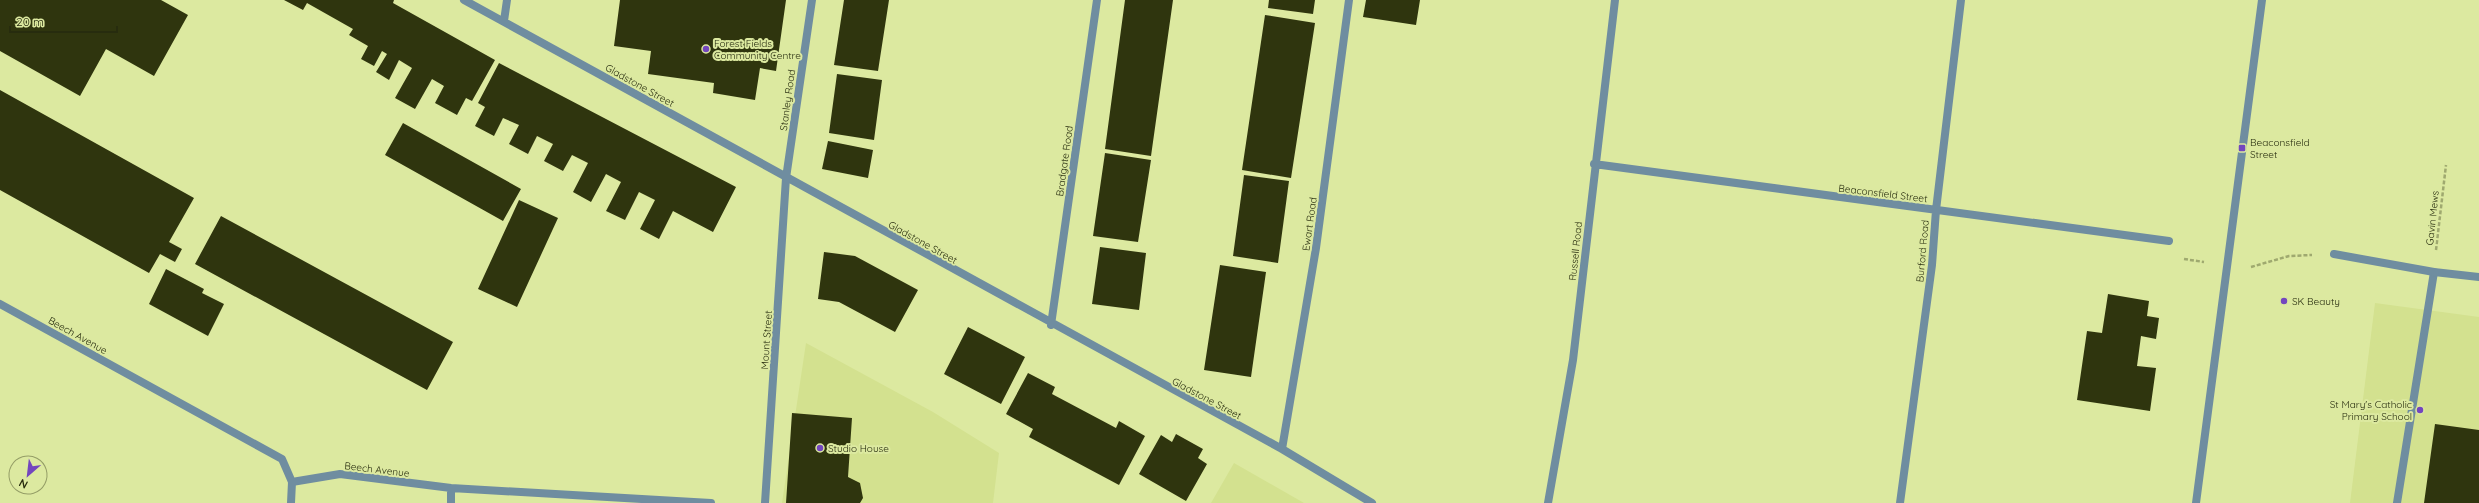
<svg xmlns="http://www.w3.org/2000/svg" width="2479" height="503" viewBox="0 0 2479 503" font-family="Quicksand,sans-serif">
  <rect width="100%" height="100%" fill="#dce9a0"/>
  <!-- built -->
  <path fill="#d3e18f" d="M2375,303L2479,317V503H2350Z
    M806,343L933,412L999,453L993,503H782Z
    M1234,463L1304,503H1211Z"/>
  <!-- building -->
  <path fill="#2f350e" d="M0,0H161L188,15L154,76L106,49L80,96L0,51Z
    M284,0H394L393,3L495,60L472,101L466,98L457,115L435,103L444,86L432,79L415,109L395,98L412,68L399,60L389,80L376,72L387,54L382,51L374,66L361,59L368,46L349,35L353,29L307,3L303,10Z
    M620,0H786L776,71L760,68L755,100L713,93L714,83L648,74L651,51L614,46Z
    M844,0H889L878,71L834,65Z
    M1125,0H1173L1151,156L1105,149Z
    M1269,0H1315L1313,14L1268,8Z
    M1366,0H1420L1416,25L1363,17Z
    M1265,15L1315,23L1291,178L1242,170Z
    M499,63L736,187L713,232L673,211L659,239L640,229L655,200L639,192L625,220L606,211L621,182L606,174L591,202L573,192L588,163L572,155L563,171L544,161L553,144L537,136L528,154L509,144L519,125L503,118L494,136L475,126L485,107L478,103Z
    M837,74L882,80L874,140L829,133Z
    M0,90L194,198L169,242L182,249L175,262L160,254L149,273L0,190Z
    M403,123L521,189L503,221L385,155Z
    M828,141L873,150L868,178L822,169Z
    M1105,153L1151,160L1138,242L1093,236Z
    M1244,175L1289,181L1278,263L1233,256Z
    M519,200L558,218L517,307L478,289Z
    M221,216L453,342L427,390L195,264Z
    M1100,247L1146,253L1139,310L1092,304Z
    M824,252L855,256L918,290L895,332L839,302L818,299Z
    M1220,265L1266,272L1251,377L1204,370Z
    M166,269L204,289L202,293L224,304L208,336L149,304Z
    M2108,294L2149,301L2147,316L2159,318L2156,339L2141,336L2137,366L2156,368L2150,411L2077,400L2087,331L2102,333Z
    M968,327L1025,357L1001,404L944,374Z
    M1028,373L1055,387L1052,394L1116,428L1119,421L1145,436L1119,485L1029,437L1033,429L1006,414Z
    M792,413L852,418L848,477L860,483L863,498L860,503H786Z
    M2435,424L2479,430V503H2424Z
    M1176,434L1203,449L1198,458L1207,464L1186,501L1139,474L1161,435L1172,442Z"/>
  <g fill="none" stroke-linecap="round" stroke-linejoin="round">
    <!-- path -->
    <path stroke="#9fa96f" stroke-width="2.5" stroke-dasharray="4 2" stroke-linecap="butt" d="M2436,250L2446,165
      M2184,259L2204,262
      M2251,267L2289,256L2312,255"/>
    <!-- service -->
    <path stroke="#6f8da0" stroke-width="8" d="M2397,503L2434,272"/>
    <!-- minor -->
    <path stroke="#6f8da0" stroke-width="8" d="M464,0L1282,449L1372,503
      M504,21L507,0
      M1594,164L2169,241
      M2334,254L2434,272L2479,277
      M0,304L282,459L292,482L340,474L451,488L711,503
      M1051,325L1097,0
      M1282,449L1316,248L1349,0
      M451,488V503
      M291,503L292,482
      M765,503L786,178L812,0
      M1548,503L1573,360L1615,0
      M1900,503L1932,265L1936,210L1961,0
      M2196,503L2262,0"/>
  </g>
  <!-- markers -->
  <g fill="#7346be" stroke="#dce9a0" stroke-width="1.5">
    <circle cx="706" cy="49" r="4"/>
    <rect x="2238" y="144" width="8" height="8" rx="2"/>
    <circle cx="2284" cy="301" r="4"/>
    <circle cx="2420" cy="410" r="4"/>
    <circle cx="820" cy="448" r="4"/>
  </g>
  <g text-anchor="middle" stroke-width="4" stroke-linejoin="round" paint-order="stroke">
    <!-- poi labels -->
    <g font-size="10" fill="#272c0e" stroke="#dce9a0" text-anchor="start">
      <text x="714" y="47">Forest Fields<tspan x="714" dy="12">Community Centre</tspan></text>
      <text x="2250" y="146">Beaconsfield<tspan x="2250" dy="12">Street</tspan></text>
      <text x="2292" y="305">SK Beauty</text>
      <text x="2412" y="408" text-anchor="end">St Mary's Catholic<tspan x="2412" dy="12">Primary School</tspan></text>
      <text x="828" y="452">Studio House</text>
    </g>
    <!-- street labels -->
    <g font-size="10" fill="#272c0e" stroke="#dce9a0">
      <text transform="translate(640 85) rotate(29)" y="4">Gladstone Street</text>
      <text transform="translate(787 100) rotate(-82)" y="4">Stanley Road</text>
      <text transform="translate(1064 161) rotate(-82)" y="4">Bradgate Road</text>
      <text transform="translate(1883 193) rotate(7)" y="4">Beaconsfield Street</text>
      <text transform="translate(2432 218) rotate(-84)" y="4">Gavin Mews</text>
      <text transform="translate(1309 224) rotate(-82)" y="4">Ewart Road</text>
      <text transform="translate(923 242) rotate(29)" y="4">Gladstone Street</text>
      <text transform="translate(1575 251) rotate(-84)" y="4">Russell Road</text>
      <text transform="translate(1922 251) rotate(-85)" y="4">Burford Road</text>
      <text transform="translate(78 335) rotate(29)" y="4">Beech Avenue</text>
      <text transform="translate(766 340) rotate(-86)" y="4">Mount Street</text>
      <text transform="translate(1207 398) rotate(28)" y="4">Gladstone Street</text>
      <text transform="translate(377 469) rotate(7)" y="4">Beech Avenue</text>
    </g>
  </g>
  <!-- north arrow -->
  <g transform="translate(28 475) rotate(208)"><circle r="19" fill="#dce9a0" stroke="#949d66"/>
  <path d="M0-3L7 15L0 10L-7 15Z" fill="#7346be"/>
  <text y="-6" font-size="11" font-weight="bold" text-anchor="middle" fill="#272c0e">N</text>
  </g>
  <!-- scale -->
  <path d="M10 26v6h107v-6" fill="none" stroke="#272c0e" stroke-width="2"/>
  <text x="16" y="26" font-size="12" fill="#272c0e" stroke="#dce9a0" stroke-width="3" paint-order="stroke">20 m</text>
</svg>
